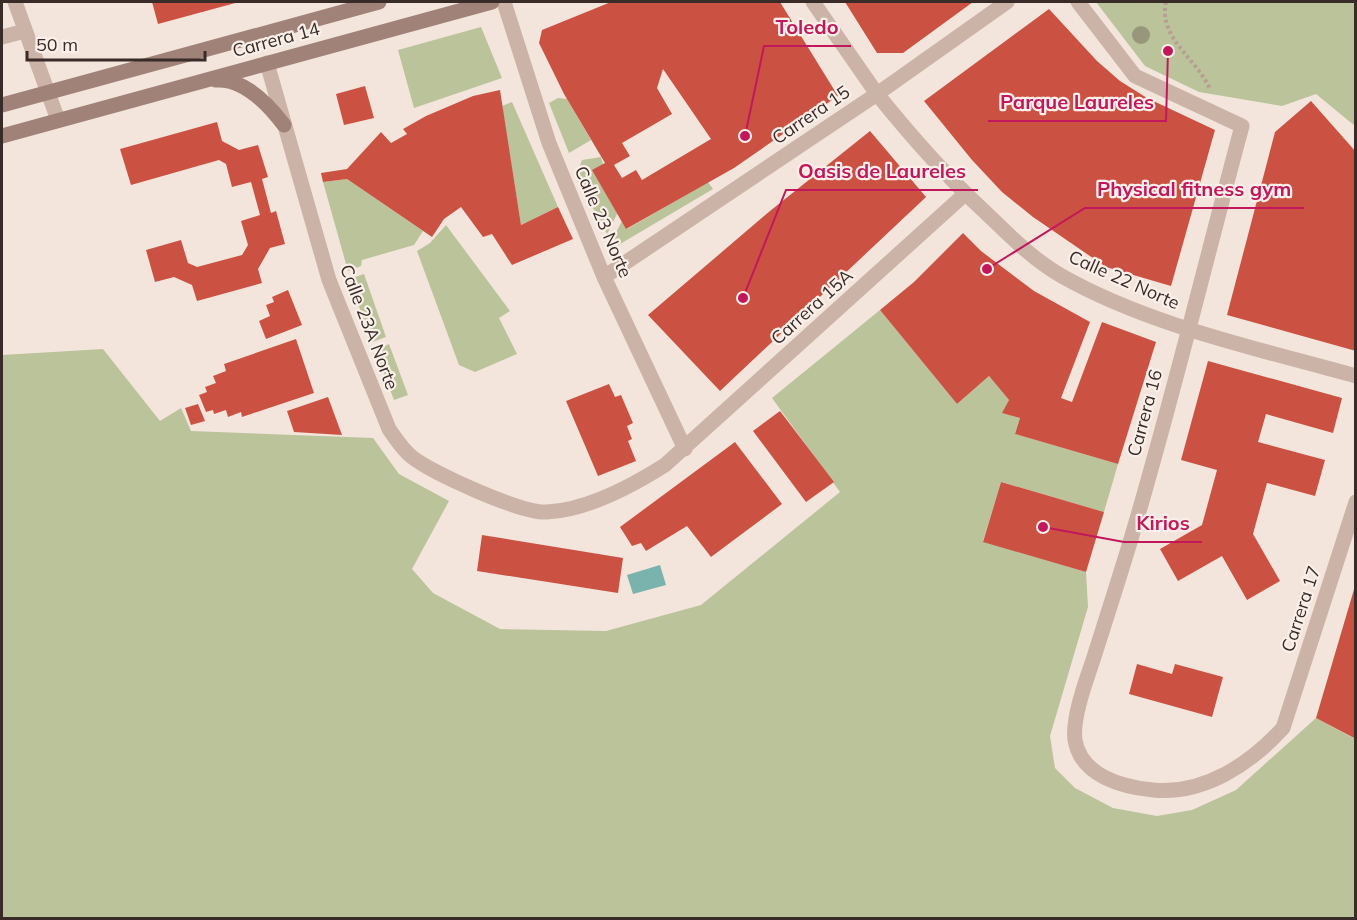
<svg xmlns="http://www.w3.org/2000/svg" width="1357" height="920" viewBox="0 0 1357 920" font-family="Mulish,sans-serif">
  <rect width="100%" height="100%" fill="#f3e5dc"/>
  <!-- green -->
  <path fill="#bbc39b" d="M1096,2H1355V126L1316,94L1282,106L1199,92L1145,66Z
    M481,27L502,78L414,108L398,50Z
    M558,98L567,99L591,140L569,153L549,103Z
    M512,102L558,207L521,225L502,106Z
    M601,157L617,214L607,234L576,177L582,160Z
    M347,179L423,231L414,245L362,260L361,266L348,271L323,182Z
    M708,182L713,189L615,247L612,240L622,221L627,229Z
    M446,225L510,311L499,318L517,354L475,372L459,365L417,251L430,243Z
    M364,274L386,337L372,342L349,279Z
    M880,310L957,404L989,376L1009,400L1003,413L1020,418L1015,434L1118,464L1104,512L1001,482L983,541L1086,572L1088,607L1050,736L1055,768L1075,788L1113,808L1157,816L1192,810L1236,790L1316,718L1355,739V918H2V355L103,349L160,421L181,408L191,431L373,438L399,474L449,501L412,569L433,593L500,629L606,631L701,605L840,492L772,398Z
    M389,344L408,395L394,400L375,350Z"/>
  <!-- water -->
  <path fill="#7ab2ad" d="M660,565L666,585L633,594L627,575Z"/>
  <!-- building -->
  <path fill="#cb5242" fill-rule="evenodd" d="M152,2H239L158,24Z
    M611,2H780L838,96L734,168L626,229L592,170L605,163L564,94L539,43L542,30ZM663,69L711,139L642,180L636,170L622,178L614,165L630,156L622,143L672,114L657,88Z
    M845,2H973L903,53H877Z
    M1049,9L1097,61L1120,81L1147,98L1215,130L1171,286L1106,267L1033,217L1002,192L972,160L924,101Z
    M365,86L374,118L344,125L336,94Z
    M500,90L521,225L558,207L573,239L512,265L492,234L483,237L461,207L444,219L432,237L347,179L323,182L321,173L347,169L381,132L391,143L407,134L403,129L426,116L473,96Z
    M1311,101L1356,152V351L1227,315L1275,132Z
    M217,122L222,141L239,150L258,145L268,177L262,179L271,213L276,211L285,244L270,248L258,269L262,283L197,301L192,285L174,277L155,282L146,250L181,240L188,263L197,267L242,255L248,245L241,221L260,215L251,182L232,187L226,164L219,160L131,185L120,149Z
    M870,131L926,197L720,391L648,315L770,211Z
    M963,233L981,251L1034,291L1090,322L1061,398L1072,402L1102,322L1156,342L1118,464L1015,434L1020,418L1002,413L1009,400L989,376L957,404L880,310L914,282Z
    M288,290L302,325L266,339L259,321L270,316L266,305L274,302L272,297Z
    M296,339L314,393L242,417L241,412L228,417L226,410L214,414L213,410L206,412L199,395L207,392L205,387L216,383L213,376L226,371L224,364Z
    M1208,361L1342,398L1333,433L1266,414L1258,442L1325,460L1315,496L1267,483L1253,534L1280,581L1247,600L1222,556L1178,581L1160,549L1202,525L1217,470L1181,460Z
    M609,384L615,397L621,395L633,423L627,426L632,439L628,441L636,461L598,476L566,401Z
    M328,397L342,435L294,432L287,411Z
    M198,404L205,421L191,425L185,408Z
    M780,411L834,482L806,502L753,431Z
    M735,442L782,504L711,557L687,526L646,551L641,543L632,546L620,527Z
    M1001,482L1104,512L1086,572L983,542Z
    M482,535L623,558L618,593L477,571Z
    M1355,586H1356V739L1316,718Z
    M1137,664L1172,674L1175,664L1223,677L1212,717L1129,694Z"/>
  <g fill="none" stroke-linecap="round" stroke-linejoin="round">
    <!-- path -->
    <path stroke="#b89d91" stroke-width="4" stroke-dasharray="3 3" stroke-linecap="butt" d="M1166,2C1158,38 1197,59 1210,89"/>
    <!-- service -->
    <path stroke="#ccb3a7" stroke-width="15" d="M2,37L25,31"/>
    <!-- minor -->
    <path stroke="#ccb3a7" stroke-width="15" d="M15,2L58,120
      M504,2L549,143L604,277L685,449
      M1078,2L1135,76L1242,126C1205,263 1172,402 1131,539C1119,579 1106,619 1093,660C1086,681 1072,718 1075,740C1081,776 1122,787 1153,790C1204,795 1250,764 1283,728L1356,502
      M267,63L329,280L389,429C396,439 402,449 412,457C432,473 522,514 547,512C587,510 632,486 665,465L965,194
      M604,277L877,94C910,135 945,175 984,211C1008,234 1031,258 1060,275C1147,325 1259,349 1356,376"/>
    <!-- tertiary -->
    <path stroke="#ccb3a7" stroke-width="15" d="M813,2L877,94L1007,2"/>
    <!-- secondary -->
    <path stroke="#a08278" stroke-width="15" d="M216,80C244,78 268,104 284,125
      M2,105L379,2
      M2,136L492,2"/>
  </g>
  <!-- trees -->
  <circle fill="#98977b" cx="1141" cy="35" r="9"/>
  <g text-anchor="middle" stroke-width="4.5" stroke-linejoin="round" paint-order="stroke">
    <!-- street labels -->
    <g font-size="18" fill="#382b28" stroke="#faf0e9">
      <text transform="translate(276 40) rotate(-15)" y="6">Carrera 14</text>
      <text transform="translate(811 115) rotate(-34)" y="6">Carrera 15</text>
      <text transform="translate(603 222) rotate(67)" y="6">Calle 23 Norte</text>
      <text transform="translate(1124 280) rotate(24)" y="6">Calle 22 Norte</text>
      <text transform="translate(812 307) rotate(-42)" y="6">Carrera 15A</text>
      <text transform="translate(369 327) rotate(69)" y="6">Calle 23A Norte</text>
      <text transform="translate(1145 413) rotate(-75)" y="6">Carrera 16</text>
      <text transform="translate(1301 609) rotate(-72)" y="6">Carrera 17</text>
    </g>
  </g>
  <!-- callouts -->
  <path fill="none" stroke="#c2185b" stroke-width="2" d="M745 136L764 46H851M1168 51L1166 121H988M743 298L786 190H978M987 269L1085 208H1304M1043 527L1124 542H1202"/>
  <g fill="#c2185b" stroke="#faf0e9" stroke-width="2">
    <circle cx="745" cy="136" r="6"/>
    <circle cx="1168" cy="51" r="6"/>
    <circle cx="743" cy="298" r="6"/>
    <circle cx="987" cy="269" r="6"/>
    <circle cx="1043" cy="527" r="6"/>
  </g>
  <g font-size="20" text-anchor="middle" font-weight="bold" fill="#c2185b" stroke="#faf0e9" stroke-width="4.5" stroke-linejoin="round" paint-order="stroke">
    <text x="807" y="34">Toledo</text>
    <text x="1077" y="109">Parque Laureles</text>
    <text x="882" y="178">Oasis de Laureles</text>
    <text x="1194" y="196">Physical fitness gym</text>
    <text x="1163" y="530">Kirios</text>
  </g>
  <!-- border -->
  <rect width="1357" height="920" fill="none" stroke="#382b28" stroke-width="6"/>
  <!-- scale -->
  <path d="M27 51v9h178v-9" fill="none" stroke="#382b28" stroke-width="3"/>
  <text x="36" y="51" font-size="18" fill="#382b28" stroke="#faf0e9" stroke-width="4.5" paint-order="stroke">50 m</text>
</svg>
